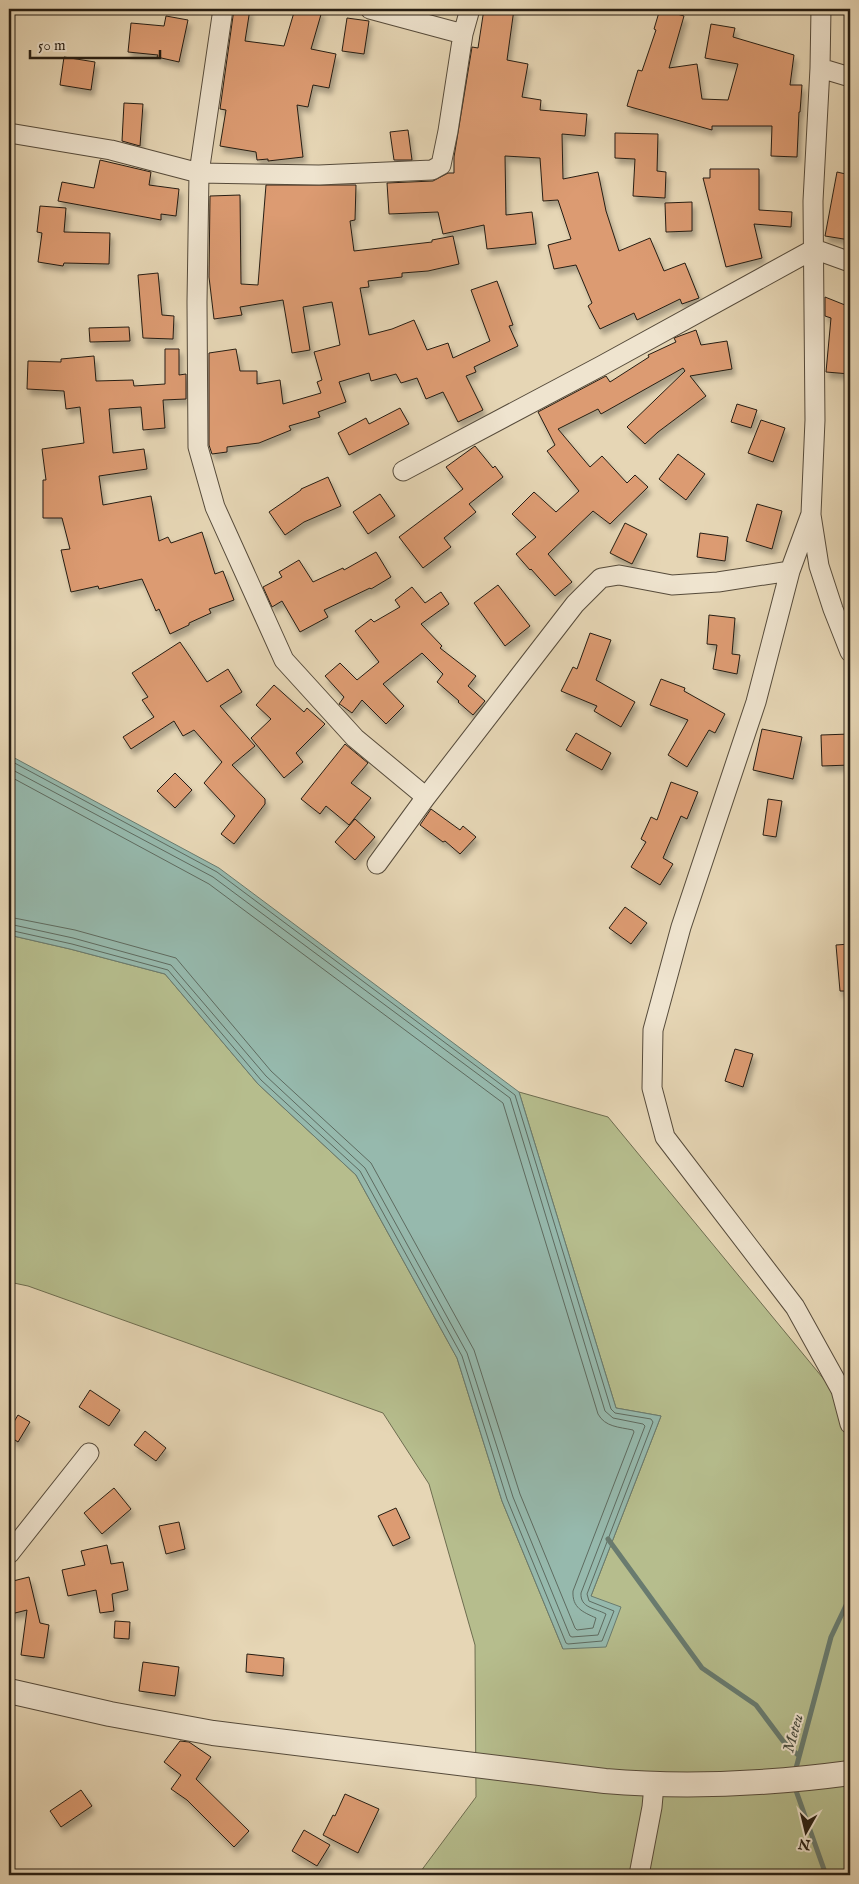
<svg xmlns="http://www.w3.org/2000/svg" width="859" height="1884" viewBox="0 0 859 1884" font-family="'IM FELL English',serif">
  <defs>
    <filter id="shadow"><feDropShadow dx="3" dy="5.5" stdDeviation="2.5" flood-color="#0004"/></filter>
  </defs>
  <rect width="100%" height="100%" fill="#e6d6b5"/>
  <filter id="stains"><feTurbulence type="fractalNoise" baseFrequency=".004" numOctaves="4"/><feColorMatrix values="0 0 0 0 .2 0 0 0 0 .09 0 0 0 0 .02 0 0 0 .5 -.17"/></filter>
  <radialGradient id="worn" r=".72"><stop offset=".6" stop-color="#630" stop-opacity="0"/><stop offset="1" stop-color="#630" stop-opacity=".3"/></radialGradient>
  <!-- green -->
  <path fill="#b6bd8d" stroke="#6e6d50" d="M9,935L70,949L165,974L258,1084L356,1175L457,1358L502,1501L563,1649L591,1596L661,1416L616,1408L519,1092L608,1117L850,1411V1875H418L476,1797L475,1645L429,1484L383,1413L28,1286L9,1282Z"/>
  <!-- water -->
  <path fill="#96b9ad" stroke="#697b6f" d="M9,755L219,868L519,1092L616,1408L661,1416L591,1596L621,1607L606,1647L563,1649L502,1501L457,1358L356,1175L258,1084L165,974L70,949L9,935Z"/>
  <g fill="none" stroke-linecap="round" stroke-linejoin="round">
    <!-- shore -->
    <path stroke="#5e6b60" stroke-width="1" d="M9,760L217,872L515,1095L611,1409L615,1413L651,1419L653,1422L587,1594L589,1601L614,1611L602,1641L568,1644L566,1643L507,1499L462,1356L360,1171L261,1080L168,970L72,944L9,930
      M9,768L213,877L510,1098L605,1411L613,1418L643,1424L645,1426L581,1593C580,1608 595,1608 606,1614L598,1635L572,1637L570,1636L513,1497L467,1353L365,1168L266,1076L171,965L73,938L9,924
      M9,776L209,884L503,1103L598,1414C605,1427 619,1427 633,1430L634,1432L573,1591C572,1608 583,1612 596,1618L593,1628L577,1630L575,1628L520,1494L474,1350L371,1163L271,1071L176,958L75,930L9,917"/>
    <!-- stream -->
    <path stroke="#697b6f" stroke-width="5" d="M608,1539L702,1668L756,1705L783,1741L799,1756
      M795,1772L831,1637L850,1597
      M794,1785L826,1875"/>
  </g>
  <!-- building -->
  <path fill="#dc9b72" stroke="#261d12" filter="url(#shadow)" d="M234,9H250L245,41L284,46L295,9H314L322,11L311,49L336,54L329,88L313,85L308,107L297,105L303,157L268,161V159L257,160L256,152L220,146L226,110L220,109Z
    M484,9H514L507,60L528,64L522,97L541,100L540,110L587,114L585,136L562,134L563,179L598,172L606,211L619,251L650,238L664,271L685,263L699,298L682,304L680,299L637,320L634,313L600,329L588,306L592,303L576,265L554,269L548,245L571,239L558,200L543,201L540,158L505,156L506,215L532,212L536,244L487,249L484,225L443,234L438,212L389,214L387,183L433,181L448,173H454V157L472,47L478,48Z
    M660,9L684,16L669,68L697,64L702,99L728,100L738,64L705,58L711,24L735,28L733,37L794,55L790,85H802L800,112H799L797,157L771,156L772,126H712V130L627,106L638,70L642,71L656,30L654,29Z
    M166,16L188,20L179,62L157,57L158,55L128,52L131,23L164,26Z
    M347,18L369,21L364,54L342,51Z
    M64,57L95,62L91,90L60,85Z
    M124,103L143,104L140,146L122,141Z
    M408,130L412,160H394L390,132Z
    M615,133L658,134L657,171L666,172L665,198L633,196L635,159L615,158Z
    M100,160L151,172L149,185L179,189L176,216L161,214V220L58,201L62,182L94,188Z
    M710,169H759V210L792,212L791,227L754,224L762,258L726,267L703,178H710Z
    M837,172L850,175V240L825,236Z
    M266,185H356L355,220L350,221L354,251L432,242V240L453,236L459,264L428,271L402,273V277L368,281L369,287L360,288L369,335L392,329L414,320L427,350L448,343L453,358L490,341L471,290L497,281L513,325L509,326L518,346L474,367L476,372L466,376L483,410L458,422L443,392L426,399L417,378L401,383L396,374L371,381L369,373L339,382L346,402L318,412L320,417L289,426L291,430L259,443L227,447V452L212,454L209,445V353L236,349L240,371H257V384L280,380L283,404L321,393L317,382L322,380L314,352L340,345L332,302L303,307L310,350L292,353L283,300L240,307L242,315L214,319L209,277L210,196L240,195L241,284L258,285Z
    M692,202V231L666,232L665,203Z
    M40,206L66,208L64,232L110,233L109,264L64,263L63,266L38,262L42,233L37,232Z
    M158,273L162,315L174,316L173,339L143,338L138,275Z
    M825,297L850,307V374L826,372L831,318L825,316Z
    M129,327L130,341L90,342L89,328Z
    M696,330L701,345L727,341L732,369L690,376L706,396L658,432L645,444L627,427L685,371L683,368L601,414L598,409L558,429L590,467L602,456L627,483L635,475L648,487L610,524L593,511L548,554L572,582L555,596L531,569L530,570L516,554L536,537L512,514L534,492L556,512L579,491L547,451L555,445L538,412L606,376L610,382L649,357L648,355L676,342L674,338Z
    M165,349H179V375L186,374V399L163,400L165,428L143,430L141,407L109,409L113,453L144,449L147,469L99,476L103,505L151,496L159,541L168,537L171,543L202,532L215,574L223,571L234,600L209,609L211,613L189,623V625L170,634L159,609L156,611L142,579L99,589L98,586L71,592L61,550L70,549L62,518H43V480H46L42,449L84,443L80,407L66,409L64,391L27,389L28,361L61,362V359L94,356L96,381L133,380L134,386L165,384Z
    M737,404L757,410L751,428L731,422Z
    M400,408L409,424L349,455L338,433L366,418L369,424Z
    M761,420L785,428L773,462L748,453Z
    M475,446L493,468L495,466L503,477L469,504L476,512L444,538L451,547L423,568L399,537L463,489L446,467Z
    M678,454L705,474L686,500L659,479Z
    M328,477L341,506L304,522L285,535L269,512L301,490V489Z
    M380,494L395,516L368,534L353,512Z
    M757,504L782,511L772,549L746,541Z
    M625,523L647,534L632,564L610,553Z
    M700,533L728,537L725,561L697,557Z
    M376,552L391,577L371,589L370,588L324,610L328,617L300,632L282,601L272,607L263,587L282,577L279,572L299,560L313,582L343,568L344,570Z
    M498,585L530,626L505,646L474,603Z
    M412,587L425,603L441,592L449,604L421,624L442,646L440,648L476,676L468,686L485,701L473,715L458,702L459,701L437,682L443,674L422,653L383,684L404,706L386,724L362,700L352,713L341,705L339,704L344,697L325,676L340,663L357,680L379,662L355,631L371,619L374,622L400,607L395,600Z
    M709,615L735,618L732,654L740,655L737,674L713,669L717,645L707,644Z
    M590,633L611,640L596,680L635,702L621,727L594,711L597,706L561,691L573,667L577,669Z
    M180,642L207,682L228,669L242,692L220,706L255,746L232,765L265,799V804L234,844L221,834L235,816L204,783L222,762L194,730L183,736L174,721L131,749L123,737L154,717L142,700L148,697L132,673Z
    M661,679L685,688L684,691L725,714L715,733L709,730L687,767L668,755L688,720L650,705Z
    M274,685L304,712L307,708L325,724L296,753L303,762L284,778L251,738L271,719L256,705Z
    M762,729L802,737L793,779L753,770Z
    M576,733L611,753L602,770L566,750Z
    M850,734V765L822,766L821,735Z
    M345,744L368,763L351,783L371,798L349,825L326,806L320,814L301,799Z
    M175,773L192,790L175,808L157,791Z
    M671,782L698,792L687,819L681,816L663,858L673,864L660,885L631,867L646,842L641,839L651,817L657,820Z
    M768,799L782,801L776,837L763,835Z
    M431,809L460,830L463,826L476,837L460,854L445,841L443,842L420,825Z
    M355,819L375,837L355,860L335,842Z
    M625,907L647,923L631,944L609,928Z
    M850,944V991H840L836,945Z
    M735,1049L753,1054L743,1087L725,1081Z
    M90,1390L120,1410L109,1426L79,1407Z
    M18,1415L30,1422L18,1442L9,1436V1430Z
    M145,1431L166,1448L156,1461L134,1445Z
    M114,1488L131,1509L102,1534L84,1513Z
    M396,1508L410,1538L393,1546L378,1516Z
    M179,1522L185,1549L166,1554L159,1526Z
    M107,1545L111,1564L123,1562L128,1590L112,1594L114,1611L100,1613L96,1590L68,1596L62,1570L85,1565L81,1551Z
    M29,1577L40,1623L49,1625L44,1658L21,1655L27,1610L11,1614L9,1604V1582Z
    M115,1621L130,1622L129,1639L114,1638Z
    M247,1654L284,1658L283,1676L246,1672Z
    M143,1662L179,1667L175,1696L139,1691Z
    M180,1741L189,1742L211,1757L196,1779L249,1831L234,1847L187,1800L171,1789L181,1775L164,1762Z
    M81,1790L92,1806L61,1827L50,1811Z
    M345,1794L379,1809L358,1853L323,1835L333,1815L335,1816Z
    M304,1830L330,1845L317,1866L292,1851Z"/>
  <g fill="none" stroke-linecap="round" stroke-linejoin="round">
    <!-- minor casing -->
    <g stroke="#564b3b" stroke-width="21">
      <path id="minor" d="M223,9L199,173L197,302L198,447L215,507L284,660L355,738L426,797
        M821,9L820,68L813,201L815,420L811,514L790,571L756,702L681,927L653,1030L652,1088L665,1137L795,1307L841,1390L850,1424
        M463,34L470,9
        M820,68L850,77
        M9,133L111,150L199,173L319,175L432,170L441,165L448,131L463,34L370,9
        M403,471L601,366L814,249L850,262
        M811,515L819,566L833,609L850,652
        M377,864L426,797L575,604L601,578L619,575L672,585L718,582L790,571
        M9,1554L89,1453
        M639,1875L652,1807L654,1785"/>
    </g>
    <!-- tertiary casing -->
    <g stroke="#564b3b" stroke-width="26">
      <path id="tertiary" d="M9,1691L110,1714L213,1733L605,1781C687,1788 768,1784 850,1773"/>
    </g>
    <!-- minor -->
    <use href="#minor" stroke="#efe4cf" stroke-width="19"/>
    <!-- tertiary -->
    <use href="#tertiary" stroke="#efe4cf" stroke-width="24"/>
  </g>
  <g text-anchor="middle" stroke-width="4" stroke-linejoin="round" paint-order="stroke">
    <!-- water labels -->
    <g font-size="16" font-style="italic" fill="#484c40" stroke="#efe4cf">
      <text transform="translate(792 1733) rotate(-75)" y="6">Meteu</text>
    </g>
  </g>
  <!-- margin -->
  <rect width="859" height="1884" fill="none" stroke="#e6d6b5" stroke-width="30"/>
  <rect x="10" y="10" width="839" height="1864" fill="none" stroke="#261d12" stroke-width="2.5"/>
  <rect x="15" y="15" width="829" height="1854" fill="none" stroke="#261d12"/>
  <!-- north arrow -->
  <g transform="translate(806 1832) rotate(188)" stroke="#efe4cf" stroke-width="4" paint-order="stroke">
  <path d="M0-4L9 19L0 12L-9 19Z" fill="#261d12"/>
  <text y="-8" font-size="14" font-weight="bold" text-anchor="middle" fill="#261d12">N</text>
  </g>
  <!-- scale -->
  <path d="M30 50v8h130v-8" fill="none" stroke="#261d12" stroke-width="2.5"/>
  <text x="38" y="50" font-size="15" fill="#261d12" stroke="#efe4cf" stroke-width="4" paint-order="stroke">50 m</text>
  <rect width="100%" height="100%" filter="url(#stains)"/>
  <rect width="100%" height="100%" fill="url(#worn)"/>
</svg>
